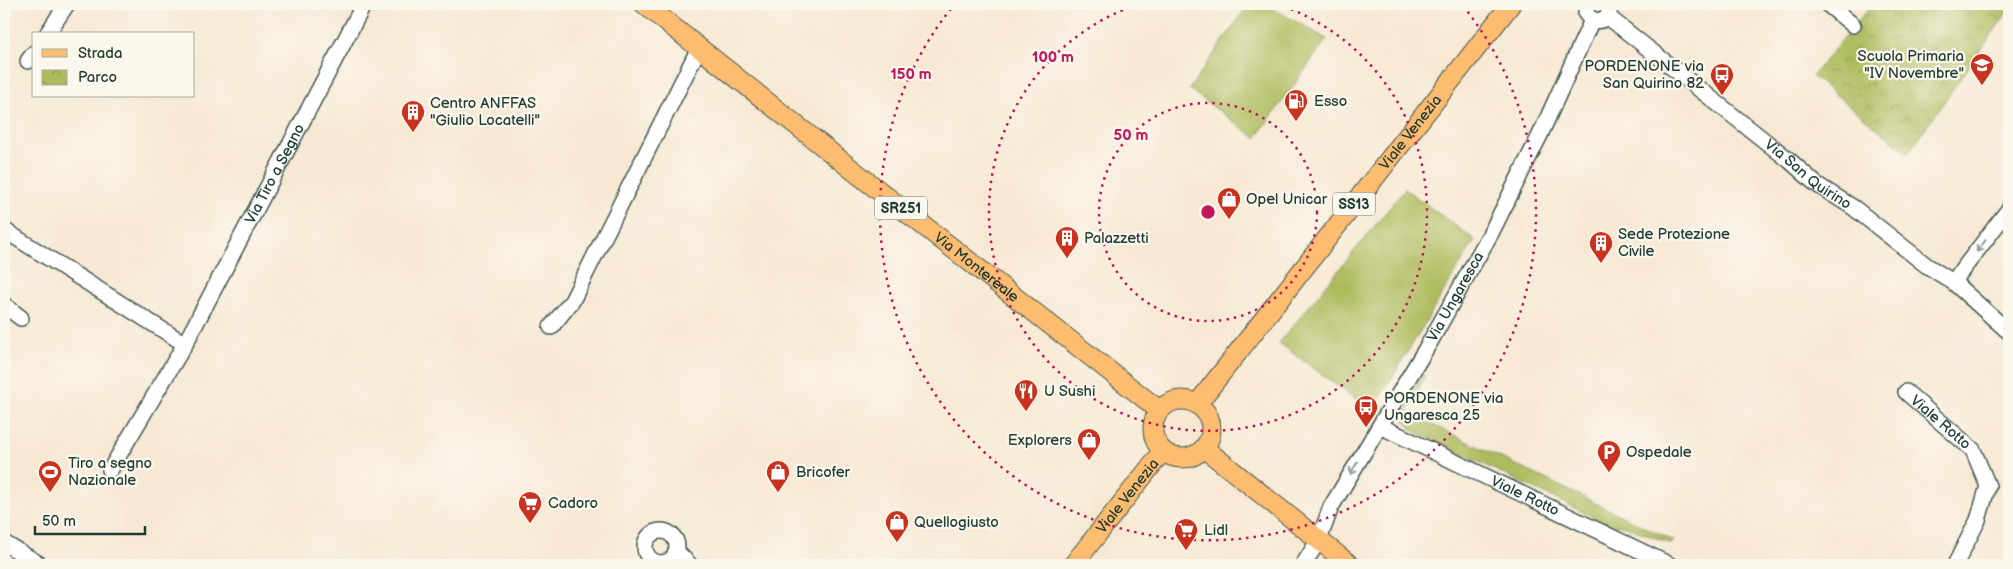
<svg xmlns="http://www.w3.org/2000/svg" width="2013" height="569" viewBox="0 0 2013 569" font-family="'Balsamiq Sans',sans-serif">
  <defs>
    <pattern id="park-crowns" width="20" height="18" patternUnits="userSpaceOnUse" patternTransform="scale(1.25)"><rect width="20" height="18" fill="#aebb5d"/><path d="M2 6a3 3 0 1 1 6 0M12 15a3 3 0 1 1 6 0" fill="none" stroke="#8d994e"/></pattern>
  </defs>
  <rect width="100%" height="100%" fill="#fbf7ec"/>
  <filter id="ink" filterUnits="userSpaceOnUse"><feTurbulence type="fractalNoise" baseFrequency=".02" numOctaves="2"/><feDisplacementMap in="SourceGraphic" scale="10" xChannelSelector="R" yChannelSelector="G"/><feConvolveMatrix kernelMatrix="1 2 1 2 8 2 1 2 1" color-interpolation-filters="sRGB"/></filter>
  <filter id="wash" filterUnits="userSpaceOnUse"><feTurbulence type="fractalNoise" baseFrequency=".0096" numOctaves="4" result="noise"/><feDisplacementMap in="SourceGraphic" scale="20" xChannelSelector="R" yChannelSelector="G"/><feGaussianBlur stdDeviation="1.12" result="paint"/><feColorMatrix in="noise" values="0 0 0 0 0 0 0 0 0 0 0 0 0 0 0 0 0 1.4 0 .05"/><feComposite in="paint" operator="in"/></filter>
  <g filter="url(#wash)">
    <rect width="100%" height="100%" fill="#f7e8d3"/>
    <!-- green -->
    <path fill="#aebb5d" stroke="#667c48" d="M1249,4H1265L1327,39L1256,138L1189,89Z
      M1405,189L1475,240L1372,411L1279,343Z
      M1425,374L1408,413L1674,541L1671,544L1623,525L1612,526L1412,430L1404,419L1402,407Z"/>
    <!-- park -->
    <path fill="url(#park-crowns)" stroke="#667c48" d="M1872,4H2009V10L1908,153L1812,76Z"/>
  </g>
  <g filter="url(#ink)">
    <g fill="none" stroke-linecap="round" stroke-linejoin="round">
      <!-- minor casing -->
      <g stroke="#3f574c" stroke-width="18">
        <g id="minor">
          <path d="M1587,4L1586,14C1596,27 1613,19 1609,4"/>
          <path d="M1827,4L1853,25"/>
          <path id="s1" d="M1607,16L1789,160L1816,184L1854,208L1926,265L1953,282L2009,332"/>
          <path d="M47,34L67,4"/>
          <path d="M28,61L34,53"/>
          <path d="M4,230L185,344"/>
          <path d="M1953,282L2009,209"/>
          <path d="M4,305L21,318"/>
          <path d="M551,327L572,301L699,48"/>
          <path id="s2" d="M1906,392L1973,450L1988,486L1978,520L1955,565"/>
          <path id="s3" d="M1380,426L1670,565"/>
          <path id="s4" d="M110,470L185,344L364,4"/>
          <circle cx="661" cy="547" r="16"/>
          <path d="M4,543L41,565"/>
          <path d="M676,551L690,565"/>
          <path id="s5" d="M1303,565L1319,540L1331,507L1430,342L1492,231L1540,135L1592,20"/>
        </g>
      </g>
      <!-- major casing -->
      <g stroke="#3f574c" stroke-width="21">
        <g id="major">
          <path id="s6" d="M644,4L859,175L1159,410"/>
          <circle cx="1182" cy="429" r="29"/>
          <path id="s7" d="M1198,403L1511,4"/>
          <path d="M1204,448L1350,565"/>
          <path id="s8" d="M1073,565L1163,451"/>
        </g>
      </g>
      <!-- minor -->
      <use href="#minor" stroke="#fff" stroke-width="15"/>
      <!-- major -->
      <use href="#major" stroke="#febc70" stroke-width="19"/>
    </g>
    <!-- one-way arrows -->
    <defs><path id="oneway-shaft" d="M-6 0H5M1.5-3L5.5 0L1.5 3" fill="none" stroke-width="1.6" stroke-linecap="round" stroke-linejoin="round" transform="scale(1.25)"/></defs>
    <g stroke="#8f9e9a">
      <use href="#oneway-shaft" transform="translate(1981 246) rotate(128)"/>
      <use href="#oneway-shaft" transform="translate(1354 468) rotate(121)"/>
    </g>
  </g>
  <!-- distance rings -->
  <g fill="none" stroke="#c2185b" stroke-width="2.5" stroke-dasharray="2.5 5">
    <circle cx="1208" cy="212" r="109"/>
    <path d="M1277 4A219 219 0 1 1 1139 4"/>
    <path d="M1463 6A328 328 0 1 1 953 6"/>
  </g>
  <!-- icons -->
  <defs>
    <g id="school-pin" transform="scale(1.25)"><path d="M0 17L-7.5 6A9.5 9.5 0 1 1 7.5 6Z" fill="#c8321e" stroke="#fbf7ec"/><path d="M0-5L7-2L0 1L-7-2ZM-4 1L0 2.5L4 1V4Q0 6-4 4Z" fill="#fff"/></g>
    <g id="bus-pin" transform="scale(1.25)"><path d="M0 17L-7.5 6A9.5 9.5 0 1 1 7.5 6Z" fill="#c8321e" stroke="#fbf7ec"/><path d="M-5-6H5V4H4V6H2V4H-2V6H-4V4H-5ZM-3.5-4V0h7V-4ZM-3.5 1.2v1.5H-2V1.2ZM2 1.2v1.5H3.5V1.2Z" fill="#fff"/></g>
    <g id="fuel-pin" transform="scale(1.25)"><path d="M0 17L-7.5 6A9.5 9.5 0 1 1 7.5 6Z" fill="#c8321e" stroke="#fbf7ec"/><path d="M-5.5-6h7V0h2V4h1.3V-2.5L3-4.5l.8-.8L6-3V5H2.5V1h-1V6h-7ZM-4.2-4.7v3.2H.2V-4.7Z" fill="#fff"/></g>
    <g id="building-pin" transform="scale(1.25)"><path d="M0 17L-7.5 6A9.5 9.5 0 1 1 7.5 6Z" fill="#c8321e" stroke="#fbf7ec"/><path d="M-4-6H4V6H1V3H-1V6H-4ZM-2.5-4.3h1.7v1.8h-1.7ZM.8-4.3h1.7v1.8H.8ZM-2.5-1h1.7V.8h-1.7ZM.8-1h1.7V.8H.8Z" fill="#fff"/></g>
    <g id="shop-pin" transform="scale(1.25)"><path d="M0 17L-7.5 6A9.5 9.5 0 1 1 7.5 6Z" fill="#c8321e" stroke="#fbf7ec"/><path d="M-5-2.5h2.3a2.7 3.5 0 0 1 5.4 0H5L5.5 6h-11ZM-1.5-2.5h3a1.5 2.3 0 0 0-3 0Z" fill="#fff"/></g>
    <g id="restaurant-pin" transform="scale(1.25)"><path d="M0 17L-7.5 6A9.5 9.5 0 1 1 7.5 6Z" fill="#c8321e" stroke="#fbf7ec"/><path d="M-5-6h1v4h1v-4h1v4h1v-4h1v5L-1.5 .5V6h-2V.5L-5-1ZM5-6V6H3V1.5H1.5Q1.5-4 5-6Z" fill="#fff"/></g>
    <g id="parking-pin" transform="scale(1.25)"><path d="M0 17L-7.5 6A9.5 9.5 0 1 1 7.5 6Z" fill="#c8321e" stroke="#fbf7ec"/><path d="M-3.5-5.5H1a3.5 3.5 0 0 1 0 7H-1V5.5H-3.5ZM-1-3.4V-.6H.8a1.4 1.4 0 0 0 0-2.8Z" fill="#fff"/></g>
    <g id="stadium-pin" transform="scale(1.25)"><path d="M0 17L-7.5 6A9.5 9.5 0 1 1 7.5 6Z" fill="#c8321e" stroke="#fbf7ec"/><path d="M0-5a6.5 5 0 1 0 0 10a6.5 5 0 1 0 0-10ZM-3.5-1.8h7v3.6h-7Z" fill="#fff"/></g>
    <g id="supermarket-pin" transform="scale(1.25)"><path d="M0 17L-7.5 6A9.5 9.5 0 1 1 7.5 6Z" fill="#c8321e" stroke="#fbf7ec"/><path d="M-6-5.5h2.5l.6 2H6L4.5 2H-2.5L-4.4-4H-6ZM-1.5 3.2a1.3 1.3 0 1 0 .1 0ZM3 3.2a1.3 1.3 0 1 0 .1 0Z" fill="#fff"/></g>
  </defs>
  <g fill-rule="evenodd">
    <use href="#school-pin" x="1982" y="65"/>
    <use href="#bus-pin" x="1722" y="75"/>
    <use href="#fuel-pin" x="1296" y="101"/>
    <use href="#building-pin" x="413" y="112"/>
    <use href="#shop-pin" x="1229" y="199"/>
    <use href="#building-pin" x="1067" y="238"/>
    <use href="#building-pin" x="1601" y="243"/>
    <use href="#restaurant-pin" x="1026" y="391"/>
    <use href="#bus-pin" x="1366" y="407"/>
    <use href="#shop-pin" x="1089" y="440"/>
    <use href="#parking-pin" x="1609" y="452"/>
    <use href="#stadium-pin" x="50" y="472"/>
    <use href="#shop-pin" x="778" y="472"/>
    <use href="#supermarket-pin" x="530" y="503"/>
    <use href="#shop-pin" x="897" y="522"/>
    <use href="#supermarket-pin" x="1186" y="530"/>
  </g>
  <g text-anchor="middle" stroke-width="4.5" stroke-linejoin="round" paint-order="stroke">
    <!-- shield labels -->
    <g fill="#fbf7ec" stroke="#61756b" stroke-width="1">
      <rect x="1333" y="192.5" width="42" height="23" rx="4"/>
      <rect x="875" y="196.5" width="52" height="23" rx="4"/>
    </g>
    <g font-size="14" font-weight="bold" fill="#1f3d34">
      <text x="1354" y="209">SS13</text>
      <text x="901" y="213">SR251</text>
    </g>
    <!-- poi labels -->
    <g font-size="15" fill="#1f3d34" stroke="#fbf7ec" text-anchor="start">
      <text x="1964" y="61" text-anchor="end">Scuola Primaria<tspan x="1964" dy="17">"IV Novembre"</tspan></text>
      <text x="1704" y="71" text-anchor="end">PORDENONE via<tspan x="1704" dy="17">San Quirino 82</tspan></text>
      <text x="1314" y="106">Esso</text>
      <text x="430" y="108">Centro ANFFAS<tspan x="430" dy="17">"Giulio Locatelli"</tspan></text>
      <text x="1246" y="204">Opel Unicar</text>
      <text x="1618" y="239">Sede Protezione<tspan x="1618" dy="17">Civile</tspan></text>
      <text x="1084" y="243">Palazzetti</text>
      <text x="1044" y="396">U Sushi</text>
      <text x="1384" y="403">PORDENONE via<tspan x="1384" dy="17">Ungaresca 25</tspan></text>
      <text x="1072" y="445" text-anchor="end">Explorers</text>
      <text x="1626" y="457">Ospedale</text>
      <text x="68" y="468">Tiro a segno<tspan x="68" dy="17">Nazionale</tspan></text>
      <text x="796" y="477">Bricofer</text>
      <text x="548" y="508">Cadoro</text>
      <text x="914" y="527">Quellogiusto</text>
      <text x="1204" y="535">Lidl</text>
    </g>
    <!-- street labels -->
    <g font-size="15" fill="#1f3d34" stroke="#fbf7ec">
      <text dy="5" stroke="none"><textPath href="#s7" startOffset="344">Viale Venezia</textPath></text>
      <text dy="5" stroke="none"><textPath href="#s4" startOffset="339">Via Tiro a Segno</textPath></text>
      <text dy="5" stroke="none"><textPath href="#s1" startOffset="256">Via San Quirino</textPath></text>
      <text dy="5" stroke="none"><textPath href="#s6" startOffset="424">Via Montereale</textPath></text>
      <text dy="5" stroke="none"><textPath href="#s5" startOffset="309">Via Ungaresca</textPath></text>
      <text dy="5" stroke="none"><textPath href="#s2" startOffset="46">Viale Rotto</textPath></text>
      <text dy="5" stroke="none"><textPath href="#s3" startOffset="161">Viale Rotto</textPath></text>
      <text dy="5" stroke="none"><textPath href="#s8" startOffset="88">Viale Venezia</textPath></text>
    </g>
  </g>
  <circle cx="1208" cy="212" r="8" fill="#c2185b" stroke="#fbf7ec" stroke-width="2.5"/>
  <g font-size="15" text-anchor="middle" font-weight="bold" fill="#c2185b" stroke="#fbf7ec" stroke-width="4.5" stroke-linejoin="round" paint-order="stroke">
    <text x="1053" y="62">100 m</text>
    <text x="911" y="79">150 m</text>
    <text x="1131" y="140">50 m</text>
  </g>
  <!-- margin -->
  <rect width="2013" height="569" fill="none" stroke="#fbf7ec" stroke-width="20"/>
  <!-- legend -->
  <rect x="32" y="32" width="162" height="65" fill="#fbf7ec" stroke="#a3ada2"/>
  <rect x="42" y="49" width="25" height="8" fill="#febc70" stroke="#a3ada2"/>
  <text x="78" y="58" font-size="15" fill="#1f3d34">Strada</text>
  <rect x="42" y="70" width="25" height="15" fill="url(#park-crowns)" stroke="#a3ada2"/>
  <text x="78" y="82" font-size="15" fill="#1f3d34">Parco</text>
  <!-- scale -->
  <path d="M35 526v8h110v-8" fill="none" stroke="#1f3d34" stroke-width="2.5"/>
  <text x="42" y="526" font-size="15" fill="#1f3d34" stroke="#fbf7ec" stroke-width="4" paint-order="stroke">50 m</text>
</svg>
